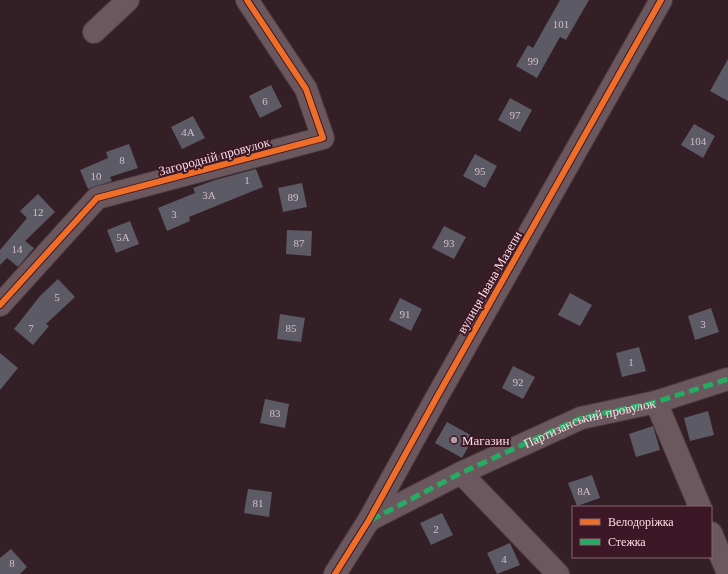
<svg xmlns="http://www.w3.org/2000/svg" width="728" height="574" viewBox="0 0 728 574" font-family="Georgia,serif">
  <rect width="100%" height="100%" fill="#341f27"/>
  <!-- building -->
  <path fill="#5c5a64" d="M560,0H589L566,40L560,37L537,78L516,66L528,45L533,48Z
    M728,59V101L710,91Z
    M271,85L282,107L260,118L249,96Z
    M510,98L532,110L520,132L498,120Z
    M193,116L205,138L182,149L171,127Z
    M694,124L715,136L703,158L681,145Z
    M129,144L138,168L110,177L112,181L88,189L80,170L108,158L106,152Z
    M475,154L497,166L485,188L463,176Z
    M256,169L263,187L189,217L190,221L167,231L158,208L195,193L193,188L215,180Z
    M302,183L307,207L283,212L278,188Z
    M38,194L55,212L25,241L34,248L18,267L7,258L0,265V250L27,218L20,211Z
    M130,221L139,244L116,253L107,230Z
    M444,226L466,237L454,259L432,248Z
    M287,230L312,231L311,256L286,254Z
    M58,279L75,297L46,324L49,326L33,345L14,329L40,296Z
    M570,293L592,305L580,326L558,315Z
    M400,298L422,309L411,331L389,320Z
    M711,308L719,332L695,340L688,316Z
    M280,314L305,318L301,342L277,339Z
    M639,347L646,371L622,377L616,353Z
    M0,353L18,368L0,390Z
    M513,366L535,377L523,399L502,388Z
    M265,399L289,404L285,428L260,423Z
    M708,411L714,435L690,441L684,418Z
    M447,422L474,437L462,458L435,443Z
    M653,426L660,450L636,457L629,434Z
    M592,475L600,498L577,506L568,483Z
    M248,489L272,492L269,517L244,513Z
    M442,513L453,535L431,545L420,523Z
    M510,543L520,565L497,574L487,553Z
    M11,549L27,567L20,574H0V558Z"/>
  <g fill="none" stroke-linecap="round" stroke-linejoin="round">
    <!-- minor casing -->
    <g stroke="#4f3c43" stroke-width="24">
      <g id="minor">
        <path d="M94,32L128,0"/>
        <path d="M0,305L97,198L323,138L306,89L247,0"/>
        <path d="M656,402L700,507"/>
        <path d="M461,473L558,574"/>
        <path id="s1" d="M369,520L461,473L581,418L656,402L728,379"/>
        <path d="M711,533L728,573"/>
        <path d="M335,574L369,520L438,395L661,0"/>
      </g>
    </g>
    <!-- minor -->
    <use href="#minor" stroke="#6a585e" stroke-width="22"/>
    <!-- quiet -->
    <path stroke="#26ab63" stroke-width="5" stroke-dasharray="10 5" stroke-linecap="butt" d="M371,520L461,473L581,418L656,402L728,379"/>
    <!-- cycleway casing -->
    <g stroke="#3c1725" stroke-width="8">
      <path id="cycleway" d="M0,305L97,198L323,138L306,89L247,0
        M335,574L369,520L438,395L661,0"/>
    </g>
    <!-- cycleway -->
    <use href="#cycleway" stroke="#ee6e29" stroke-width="6"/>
  </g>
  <!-- markers -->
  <circle fill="#b49ba3" stroke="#3c1725" stroke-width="1.5" cx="454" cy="440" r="4"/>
  <g text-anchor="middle" stroke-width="4" stroke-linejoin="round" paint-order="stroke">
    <!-- number labels -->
    <g font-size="11" fill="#d2bdc6">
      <text x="561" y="28">101</text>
      <text x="533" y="65">99</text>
      <text x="265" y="105">6</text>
      <text x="515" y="119">97</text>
      <text x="188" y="136">4А</text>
      <text x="698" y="145">104</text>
      <text x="122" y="164">8</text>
      <text x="480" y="175">95</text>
      <text x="96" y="180">10</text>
      <text x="247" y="184">1</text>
      <text x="209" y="199">3А</text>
      <text x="293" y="201">89</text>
      <text x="38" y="216">12</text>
      <text x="174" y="218">3</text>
      <text x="123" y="241">5А</text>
      <text x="299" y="247">87</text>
      <text x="449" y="247">93</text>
      <text x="17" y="253">14</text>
      <text x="57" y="301">5</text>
      <text x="405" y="318">91</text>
      <text x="703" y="328">3</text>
      <text x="31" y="332">7</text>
      <text x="291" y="332">85</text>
      <text x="631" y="366">1</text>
      <text x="518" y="386">92</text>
      <text x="275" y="417">83</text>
      <text x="584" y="495">8А</text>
      <text x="258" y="507">81</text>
      <text x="436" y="533">2</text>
      <text x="504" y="563">4</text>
      <text x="12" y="567">8</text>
    </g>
    <!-- street labels -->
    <g font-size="13" fill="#f9dee6" stroke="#3c1725">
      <text transform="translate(214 156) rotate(-15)" y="5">Загородній провулок</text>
      <text transform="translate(489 282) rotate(-60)" y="5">вулиця Івана Мазепи</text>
      <text dy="5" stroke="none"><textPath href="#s1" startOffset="242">Партизанський провулок</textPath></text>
    </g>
    <!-- poi labels -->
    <g font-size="13" fill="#f9dee6" stroke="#3c1725" text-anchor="start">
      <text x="462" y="445">Магазин</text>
    </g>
  </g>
  <!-- legend -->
  <rect x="572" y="506" width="140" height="52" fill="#3c1725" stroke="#886772"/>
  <rect x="580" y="519" width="20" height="6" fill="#ee6e29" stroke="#886772"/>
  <text x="608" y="526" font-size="12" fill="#f9dee6">Велодоріжка</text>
  <rect x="580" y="539" width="20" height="6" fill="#26ab63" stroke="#886772"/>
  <text x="608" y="546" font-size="12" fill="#f9dee6">Стежка</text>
</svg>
